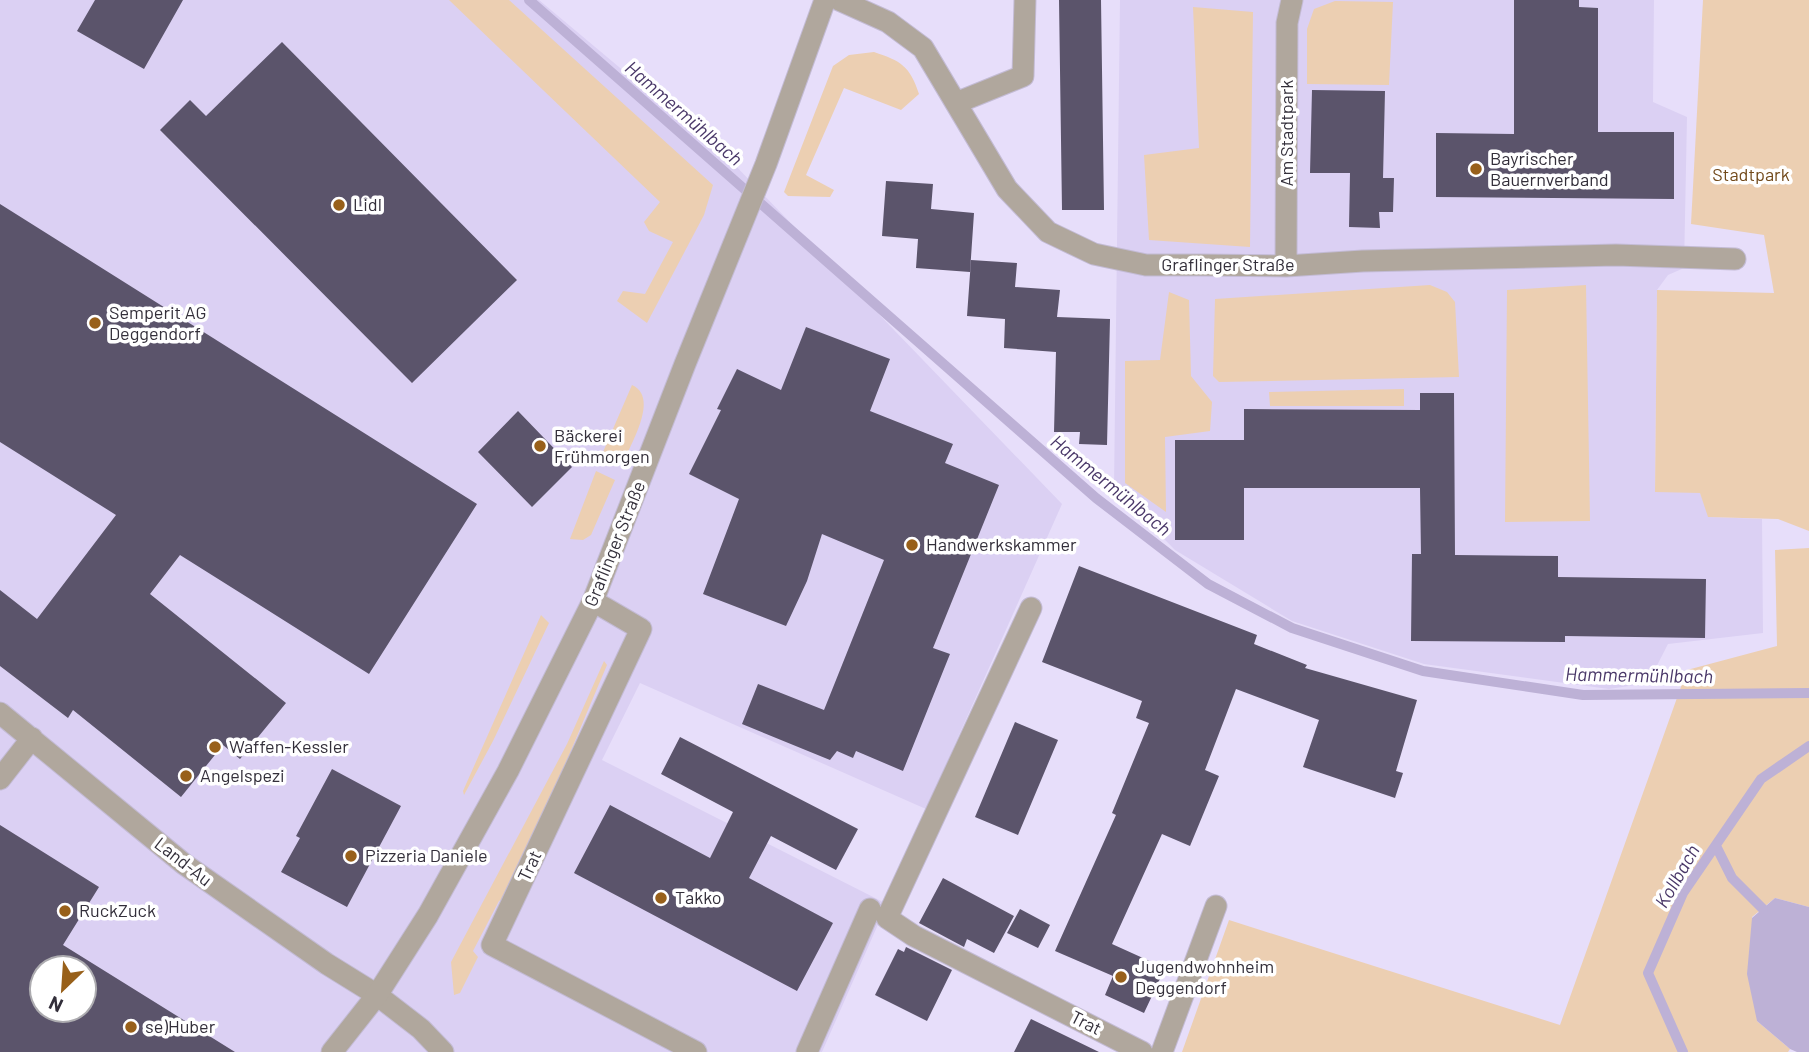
<svg xmlns="http://www.w3.org/2000/svg" width="1809" height="1052" viewBox="0 0 1809 1052" font-family="Barlow,sans-serif">
  <rect width="100%" height="100%" fill="#e7defa"/>
  <!-- built -->
  <path fill="#dbd0f3" fill-rule="evenodd" d="M0,0H539L730,160L1062,504L926,809L640,683L602,760L887,904L822,1052H0ZM42,968H84V1010H42Z
    M1120,0H1654L1653,102L1687,117L1684,268L1668,275L1657,290L1655,492H1700L1709,517L1762,519L1763,633L1668,644L1648,683L1609,689L1424,664L1292,621L1175,550L1114,488Z"/>
  <!-- green -->
  <path fill="#eccfb2" d="M449,0H509L713,185L704,215L647,323L617,301L623,291L645,294L673,242L649,231L644,222L660,202Z
    M1703,0H1809V531L1778,519L1708,517L1700,493L1655,492L1657,290L1774,293L1764,235L1691,224Z
    M1335,1L1393,2L1389,85L1307,84V29L1314,9Z
    M1193,7L1253,12L1250,247L1149,240L1144,155L1199,148Z
    M874,52C901,61 910,66 919,94L901,110L844,88L806,175L834,190L830,197L788,196L784,192L833,66L849,55Z
    M1430,285L1447,292L1455,302L1459,377L1219,382L1213,376L1215,299Z
    M1586,285L1590,521L1505,522L1507,290Z
    M1169,292L1189,300L1191,376L1212,402L1210,431L1165,437L1166,512L1125,483V361L1160,360Z
    M632,385C659,397 632,441 624,461L603,452Z
    M1404,389V406H1270L1269,392Z
    M596,471L615,480L591,535L583,540L570,539Z
    M1809,548V907L1775,898L1752,917L1757,1021L1790,1049L1788,1052H1182L1229,920L1560,1025L1687,670L1777,646L1775,550Z
    M541,615L549,623L493,741L464,795L463,791Z
    M604,661L607,665C574,742 543,820 508,896L499,901L473,951L478,957L460,993L454,995L451,962L567,744Z"/>
  <!-- water -->
  <path fill="#bdb1d6" d="M1775,898L1809,907V1052H1797L1790,1049L1757,1021L1747,974L1752,918Z"/>
  <g fill="none" stroke-linecap="round" stroke-linejoin="round">
    <!-- stream -->
    <path stroke="#bdb1d6" stroke-width="10" d="M529,0L1096,498L1208,584L1292,628L1423,671L1583,695L1809,693
      M1716,846L1732,878L1763,909
      M1683,1052L1648,973L1683,893L1761,779L1809,746"/>
  </g>
  <!-- building -->
  <path fill="#5b546b" fill-rule="evenodd" d="M95,0H183L144,69L77,31Z
    M1059,0H1101L1104,210H1062Z
    M1514,0H1579V7L1598,8V132H1674V199L1436,197V133L1514,134Z
    M282,42L517,280L412,383L160,130L190,100L206,116Z
    M1312,90L1385,91L1383,178H1394L1393,212H1379L1380,228L1349,227L1350,173H1310Z
    M886,181L933,184L931,209L974,213L970,272L916,268L918,239L882,236Z
    M0,204L477,504L369,674L180,555L150,594L286,703L240,759L223,745L181,797L73,710L68,718L0,666V590L37,619L116,515L0,442Z
    M971,260L1017,263L1015,287L1060,290L1057,317L1110,319L1107,445L1079,444L1080,432H1054L1056,352L1004,348L1005,319L967,316Z
    M806,327L890,359L870,411L953,444L945,463L999,485L933,648L950,654L903,771L856,751L853,758L837,751L830,760L742,724L758,684L824,710L884,560L822,534L807,581L786,626L703,594L739,499L689,474L721,410L717,409L737,369L781,390Z
    M1420,393H1454L1455,555L1558,556V577L1706,579L1705,638L1565,636V642L1411,641L1412,554H1421L1420,488H1244V540H1175V440H1244V409L1420,410Z
    M518,411L572,467L532,507L478,452Z
    M1079,566L1257,635L1254,644L1307,665L1305,668L1417,700L1396,771L1403,773L1395,798L1303,767L1319,720L1236,689L1205,770L1219,776L1190,846L1162,834L1112,944L1165,968L1144,1013L1105,995L1113,976L1055,951L1116,815L1112,813L1149,723L1136,718L1142,701L1042,662Z
    M1015,722L1058,740L1018,835L975,817Z
    M680,737L858,829L836,870L771,836L749,878L833,923L797,991L574,873L610,805L710,858L733,812L661,774Z
    M332,769L401,806L347,907L281,872L300,838L296,836Z
    M0,825L99,887L63,945L235,1052H0ZM42,968H84V1010H42Z
    M943,878L1014,916L994,953L967,939L964,947L919,923Z
    M1020,909L1050,925L1038,948L1007,933Z
    M906,947L952,970L927,1021L875,995L898,949L904,952Z
    M1031,1019L1099,1052H1014Z"/>
  <g fill="none" stroke-linecap="round" stroke-linejoin="round">
    <!-- minor casing -->
    <g stroke="#c3bbd4" stroke-width="23">
      <path id="minor" d="M839,0L888,22L923,48L1007,189L1048,232L1094,254L1146,265H1200L1286,266L1363,261L1616,255L1735,259
        M956,103L1023,76L1025,0
        M1286,266L1287,23L1292,0
        M593,601L641,629L492,945L696,1052
        M1031,608L887,918L914,936L1142,1052
        M0,713L184,864L327,964L377,995L421,1029L443,1052
        M0,779L32,738
        M807,1052L870,909
        M1162,1052L1216,906"/>
    </g>
    <!-- tertiary casing -->
    <g stroke="#c3bbd4" stroke-width="23">
      <path id="tertiary" d="M332,1052L377,995L428,915L508,771L593,601L685,364L766,164L825,0"/>
    </g>
    <!-- minor -->
    <use href="#minor" stroke="#b0a79d" stroke-width="21"/>
    <!-- tertiary -->
    <use href="#tertiary" stroke="#b0a79d" stroke-width="21"/>
  </g>
  <!-- markers -->
  <g fill="#98601a" stroke="#fff" stroke-width="2.5">
    <circle cx="1476" cy="169" r="7"/>
    <circle cx="339" cy="205" r="7"/>
    <circle cx="95" cy="323" r="7"/>
    <circle cx="540" cy="446" r="7"/>
    <circle cx="912" cy="545" r="7"/>
    <circle cx="215" cy="747" r="7"/>
    <circle cx="186" cy="776" r="7"/>
    <circle cx="351" cy="856" r="7"/>
    <circle cx="661" cy="898" r="7"/>
    <circle cx="65" cy="911" r="7"/>
    <circle cx="1121" cy="977" r="7"/>
    <circle cx="131" cy="1027" r="7"/>
  </g>
  <g text-anchor="middle" stroke-width="7" stroke-linejoin="round" paint-order="stroke">
    <!-- street labels -->
    <g font-size="18" fill="#332f3a" stroke="#fff">
      <text transform="translate(1287 133) rotate(-90)" y="6">Am Stadtpark</text>
      <text x="1228" y="271">Graflinger Straße</text>
      <text transform="translate(615 544) rotate(-68)" y="6">Graflinger Straße</text>
      <text transform="translate(183 862) rotate(38)" y="6">Land-Au</text>
      <text transform="translate(530 866) rotate(-65)" y="6">Trat</text>
      <text transform="translate(1086 1023) rotate(27)" y="6">Trat</text>
    </g>
    <!-- poi labels -->
    <g font-size="18" fill="#332f3a" stroke="#fff" text-anchor="start">
      <text x="1490" y="165">Bayrischer<tspan x="1490" dy="21">Bauernverband</tspan></text>
      <text x="353" y="211">Lidl</text>
      <text x="109" y="319">Semperit AG<tspan x="109" dy="21">Deggendorf</tspan></text>
      <text x="554" y="442">Bäckerei<tspan x="554" dy="21">Frühmorgen</tspan></text>
      <text x="926" y="551">Handwerkskammer</text>
      <text x="229" y="753">Waffen-Kessler</text>
      <text x="200" y="782">Angelspezi</text>
      <text x="365" y="862">Pizzeria Daniele</text>
      <text x="675" y="904">Takko</text>
      <text x="79" y="917">RuckZuck</text>
      <text x="1135" y="973">Jugendwohnheim<tspan x="1135" dy="21">Deggendorf</tspan></text>
      <text x="145" y="1033">se)Huber</text>
    </g>
    <!-- park labels -->
    <g font-size="18" fill="#724a1b" stroke="#fff">
      <text x="1751" y="181">Stadtpark</text>
    </g>
    <!-- water labels -->
    <g font-size="19" font-style="italic" fill="#493768" stroke="#fff">
      <text transform="translate(684 113) rotate(41)" y="7">Hammermühlbach</text>
      <text transform="translate(1111 485) rotate(39)" y="7">Hammermühlbach</text>
      <text transform="translate(1639 675) rotate(1)" y="7">Hammermühlbach</text>
      <text transform="translate(1677 876) rotate(-60)" y="7">Kollbach</text>
    </g>
  </g>
  <!-- north arrow -->
  <g transform="translate(63 989) rotate(205)"><circle r="33" fill="#ffffff" stroke="#adacb0" stroke-width="2"/>
  <path d="M0-5L12 26L0 18L-12 26Z" fill="#98601a"/>
  <text y="-10" font-size="19" font-weight="bold" text-anchor="middle" fill="#332f3a">N</text>
  </g>
</svg>
